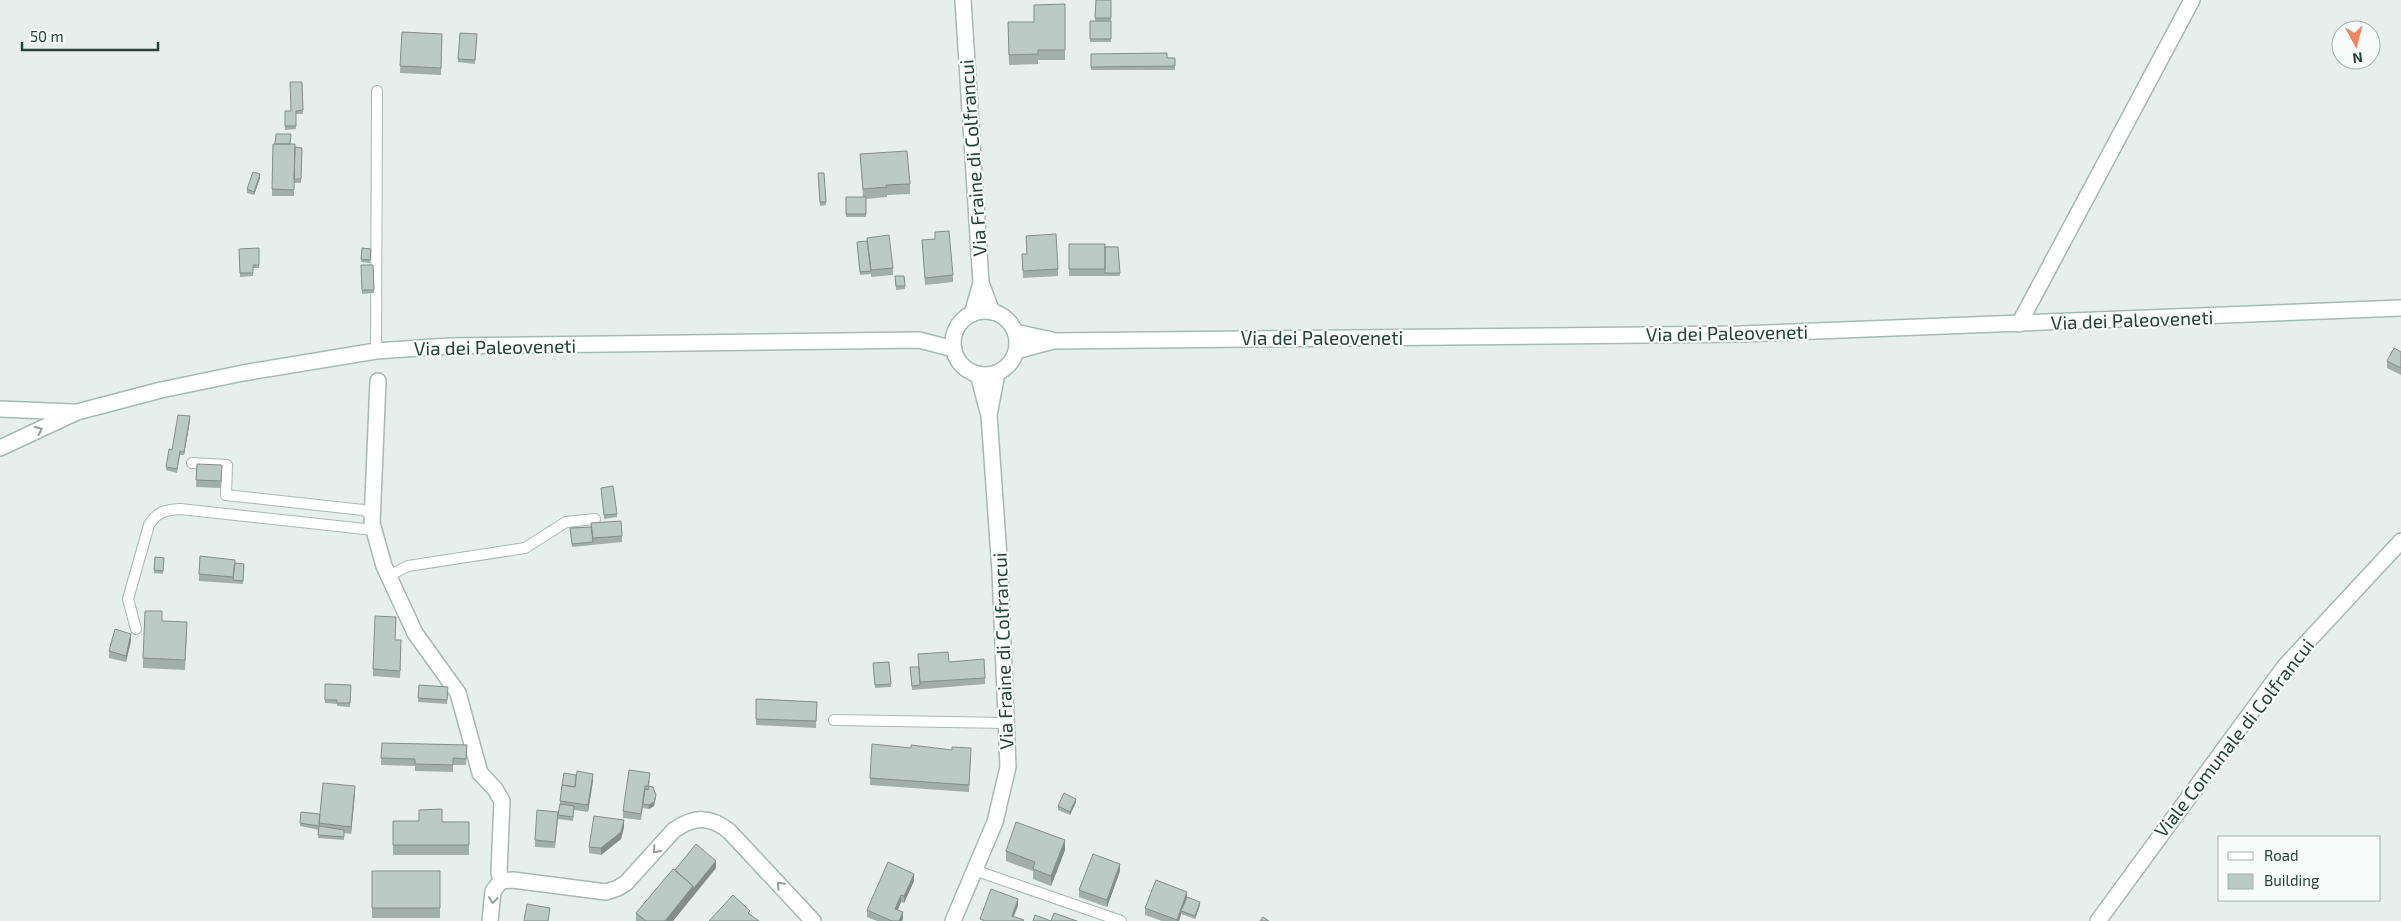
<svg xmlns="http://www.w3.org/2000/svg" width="2401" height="921" viewBox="0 0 2401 921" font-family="'Exo 2',sans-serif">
  <rect width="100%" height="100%" fill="#e6efeb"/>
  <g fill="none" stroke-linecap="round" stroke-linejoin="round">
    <!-- service casing -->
    <g stroke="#a8b8b2" stroke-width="12">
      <path id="service" d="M376,351L377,91
        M192,463L227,465L226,495L363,510L372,515
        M390,575L408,566L525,548L566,522L595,519
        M136,629L128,599L149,525C157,512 164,510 180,509L374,530
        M834,720L1006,723
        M974,870L1121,921"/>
    </g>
    <!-- minor casing -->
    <g stroke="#a8b8b2" stroke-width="18">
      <path id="minor" d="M963,0L981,283L972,314
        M981,283L992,312
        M2019,324L2192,0
        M978,374L988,412
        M378,381L372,523L384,566L415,633L458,693L480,773L495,789L502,801L499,872L501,881
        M501,881L513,880L606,892L618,888L626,883L674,830C695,816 710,816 729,831L813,921
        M490,921L493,891L501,881
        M953,921L995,822L1008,767L1000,571L989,415L997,373
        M2098,921L2285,666L2401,541"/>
    </g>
    <!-- secondary casing -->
    <g stroke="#a4bbb3" stroke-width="18">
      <path id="secondary" d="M953 343a32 32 0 1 1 64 0a32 32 0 1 1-64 0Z
        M1015,332L1052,340
        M1016,351L1053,341L1741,334L2401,308
        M0,409L73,412
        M0,448L77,412L161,390L243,373L376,351L449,346L919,340L954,349"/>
    </g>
    <!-- service -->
    <use href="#service" stroke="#fff" stroke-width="10"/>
    <!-- minor -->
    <use href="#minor" stroke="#fff" stroke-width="15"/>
    <!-- secondary -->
    <use href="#secondary" stroke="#fff" stroke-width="15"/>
  </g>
  <!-- wall -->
  <path fill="#a1aea9" d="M1096,0H1111V42H1090V21H1095Z
    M1065,4V60H1038V64L1009,65L1008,22H1034Z
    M402,32L442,34L441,75L400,73Z
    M477,38L475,64L458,62V59Z
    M1091,54L1175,58V70H1091Z
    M302,82L303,114H296V129L285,130V111H291Z
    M273,144H291L295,147L302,148L301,183H294V196H272Z
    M860,154L910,184V194L887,195V197L866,199V217H846V197H863Z
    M818,177L826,202V205L820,206Z
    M260,178L254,195L247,193V189Z
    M935,232L953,275V282L925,285L922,240L935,239Z
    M1026,236L1058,269V276L1023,278L1022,254H1027Z
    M1069,244L1118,247L1120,276H1069Z
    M857,245L893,268V275L871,277V274L860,275Z
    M259,248V268H253V276L240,277L239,249Z
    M362,248L371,249L370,263L361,262Z
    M361,265H373L374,293L362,294Z
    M895,276H904L905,289L896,290Z
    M2401,352V375L2387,368V361Z
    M190,420L184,455H180L177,473L166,470V467L172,450Z
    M197,464L222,472L221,488L196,487Z
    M601,488L617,514V517L604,519Z
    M570,528L622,536V542L572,547Z
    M155,557L164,558L163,574L154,573Z
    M235,563L244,564L243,584L199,581V574Z
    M162,621L187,632L185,670L143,668V658Z
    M395,640L401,647L400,678L373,676V669Z
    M131,641L126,662L109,658V651Z
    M918,654L949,662L985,678V684L912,690L910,667H919Z
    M889,662L891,687L875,688L873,663Z
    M325,684L351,685L350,707L337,706V704L325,703Z
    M419,685L448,687L447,704L418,702Z
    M756,699L817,702L816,728L756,725Z
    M382,743L467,745L466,765H453V772L415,771V766L381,765Z
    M971,755L969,792L870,785V778Z
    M650,780L649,786L656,798L654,806L649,809L643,808L641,820L623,818V811Z
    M593,781L588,812L574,810L573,821L558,819L555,848L535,847V840L558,815L560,801Z
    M355,793L351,834L344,833V840L318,838L319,830L300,826V823L320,814Z
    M1076,802L1070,815L1058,810V806Z
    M393,821L469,822V855H393Z
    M624,827L621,839L601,855L589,853V847Z
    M1065,850L1051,886L1033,879V871L1006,861V851Z
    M716,868L673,921H636V913L675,870Z
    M372,871H440V918H372Z
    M1120,871L1107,907L1079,897V890Z
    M914,881L904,903L901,902L898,910L903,919L902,921H877L867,917V910Z
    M1187,897L1200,905L1195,919L1181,914L1179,921H1162L1145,915V908Z"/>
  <!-- shaded-wall -->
  <path fill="#838d89" d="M260,174V178L254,195V192Z
    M190,416V420L184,455V452Z
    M131,634V641L126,662V656Z
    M593,774V781L588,812V805Z
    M355,786V793L351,834V827Z
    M656,795L654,806L649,809V805Z
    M1076,799V802L1070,815V812Z
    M624,820V827L621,839L601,855V848Z
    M1065,840V850L1051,886V876Z
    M716,861V868L673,921H665L693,886Z
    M1120,864V871L1107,907V900Z
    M914,874V881L904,903V896Z
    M1187,892V899L1181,911V914L1179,921H1177Z
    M901,895V902L895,916V909Z
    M1018,899V906L1012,921V916Z
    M1200,902V905L1195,919V916Z
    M903,912V919L902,921H899Z"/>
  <!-- building -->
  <path fill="#bbcac4" stroke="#838d89" d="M1096,0H1111V18H1095Z
    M1065,4V50H1038V54L1009,55L1008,22H1034V5Z
    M1090,21H1111V39H1090Z
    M402,32L442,34L441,68L400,66Z
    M460,33L477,34L475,60L458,59Z
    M1167,53V58H1175V66L1091,67V54Z
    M290,82H302L303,110L296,111V126H285V111H291Z
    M276,134H291L290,144H275Z
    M273,144H295L294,190L272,189Z
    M295,147L302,148L301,179H294Z
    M907,151L910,184L886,185L887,187L863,189L860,154Z
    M253,172L260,174L254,192L247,189Z
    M818,173H824L826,202H820Z
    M846,197H866V214H846Z
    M949,231L953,275L925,278L922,240L935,239V232Z
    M1056,234L1058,269L1023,271L1022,254H1027L1026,236Z
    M889,235L893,268L871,270L867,238Z
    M867,241L871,271L860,272L857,242Z
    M1069,244H1105V269H1069Z
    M1105,247H1118L1120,273H1105Z
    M259,248V265H253V273H240L239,249Z
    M362,248L371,249L370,260L361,259Z
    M361,265H373L374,290H362Z
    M895,276H904L905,286H896Z
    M2394,348L2401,352V368L2387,361Z
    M178,415L190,416L184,452L180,451L177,469L166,467L169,449L172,450Z
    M197,464L222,465L221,481L196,480Z
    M613,486L617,514L604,515L601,488Z
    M621,521L622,536L593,538L591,523Z
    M591,527L593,542L572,544L570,528Z
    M200,556L235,560L233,577L199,574Z
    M155,557L164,558L163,571L154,570Z
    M235,563L244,564L243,581L233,580Z
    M145,611H162V621L187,622L185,660L143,658Z
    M375,616L396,617L395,640H401L400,671L373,669Z
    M115,629L131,634L126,656L109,651Z
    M948,652L949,662L984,659L985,678L920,682L918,654Z
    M889,662L891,684L875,685L873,663Z
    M910,667H919L920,685L912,686Z
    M325,684L351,685L350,703H337V700H325Z
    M419,685L448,687L447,700L418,698Z
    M756,699L817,702L816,721L756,719Z
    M382,743L467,745L466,759L453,758V765L415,764V759L381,758Z
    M872,744L911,748V745L952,750V747L971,748L969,785L870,778Z
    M629,770L650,773L648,786H645L641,814L623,811Z
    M577,771L593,774L588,805L560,801L562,785L575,787Z
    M564,773L576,775L575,787L562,785Z
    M323,783L355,786L351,827L319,823Z
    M649,786L653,787L656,795L654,802L649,805L643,804L645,789L648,790Z
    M1064,793L1076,799L1070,812L1058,806Z
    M560,804L574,806L573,817L558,815Z
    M442,809V822H469V845H393V821H419V810Z
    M537,810L558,812L555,842L535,840Z
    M301,812L320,814L319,826L300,823Z
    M594,816L624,820L621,832L601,848L589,847Z
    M1016,822L1065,840L1051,876L1033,869L1035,862L1006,851Z
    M319,826L344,830V837L318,835Z
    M696,844L716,861L693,889V886L675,870Z
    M1093,854L1120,864L1107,900L1079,890Z
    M888,862L914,874L904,896L901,895L895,909L903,912L899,921H892L867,910Z
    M673,869L693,886L665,921H646L636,913Z
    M372,871H440V908H372Z
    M1156,880L1187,892L1177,920L1145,908Z
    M991,889L1018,899L1012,916L1024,920L1023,921H985L980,919Z
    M733,895L750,911L748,913L759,921H709Z
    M1187,897L1200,902L1195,916L1181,911Z
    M527,904L550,908L548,921H524Z
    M1054,913L1077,921H1033L1035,915L1051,921Z
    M1263,917L1269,921H1260Z"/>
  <!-- one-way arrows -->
  <defs><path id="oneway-chevron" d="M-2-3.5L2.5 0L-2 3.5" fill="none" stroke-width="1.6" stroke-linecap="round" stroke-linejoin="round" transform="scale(1.25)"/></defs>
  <g stroke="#92a09c">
    <use href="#oneway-chevron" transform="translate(39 430) rotate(-25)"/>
    <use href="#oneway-chevron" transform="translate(656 850) rotate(132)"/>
    <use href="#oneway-chevron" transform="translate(780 885) rotate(-133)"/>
    <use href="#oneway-chevron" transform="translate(493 900) rotate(97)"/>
  </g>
  <g text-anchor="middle" stroke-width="4.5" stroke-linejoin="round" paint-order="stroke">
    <!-- street labels -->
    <g font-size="19" fill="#24423a" stroke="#f7fbf9">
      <text transform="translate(973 158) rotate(-94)" y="7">Via Fraine di Colfrancui</text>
      <text transform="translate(2132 320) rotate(-2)" y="7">Via dei Paleoveneti</text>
      <text transform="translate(1727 333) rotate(-1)" y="7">Via dei Paleoveneti</text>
      <text x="1322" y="345">Via dei Paleoveneti</text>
      <text transform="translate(495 347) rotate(-1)" y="7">Via dei Paleoveneti</text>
      <text transform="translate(1003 651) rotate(-92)" y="7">Via Fraine di Colfrancui</text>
      <text transform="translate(2234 738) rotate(-52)" y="7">Viale Comunale di Colfrancui</text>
    </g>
  </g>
  <!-- legend -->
  <rect x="2218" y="836" width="162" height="65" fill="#f7fbf9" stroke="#a3b1ad"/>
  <rect x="2228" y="852" width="25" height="8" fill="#ffffff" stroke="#a3b1ad"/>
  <text x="2264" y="861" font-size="15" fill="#24423a">Road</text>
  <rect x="2228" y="874" width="25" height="15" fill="#bbcac4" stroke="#a3b1ad"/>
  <text x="2264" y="886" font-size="15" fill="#24423a">Building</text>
  <!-- north arrow -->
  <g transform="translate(2356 45) rotate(173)"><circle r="24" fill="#f7fbf9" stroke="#a3b1ad"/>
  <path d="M0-4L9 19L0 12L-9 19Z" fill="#f4845f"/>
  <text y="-8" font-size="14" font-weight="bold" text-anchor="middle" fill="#24423a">N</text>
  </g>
  <!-- scale -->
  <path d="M22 42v8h136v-8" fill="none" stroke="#24423a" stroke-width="2.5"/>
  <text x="30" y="42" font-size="15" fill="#24423a" stroke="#f7fbf9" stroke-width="4" paint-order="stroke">50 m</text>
</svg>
